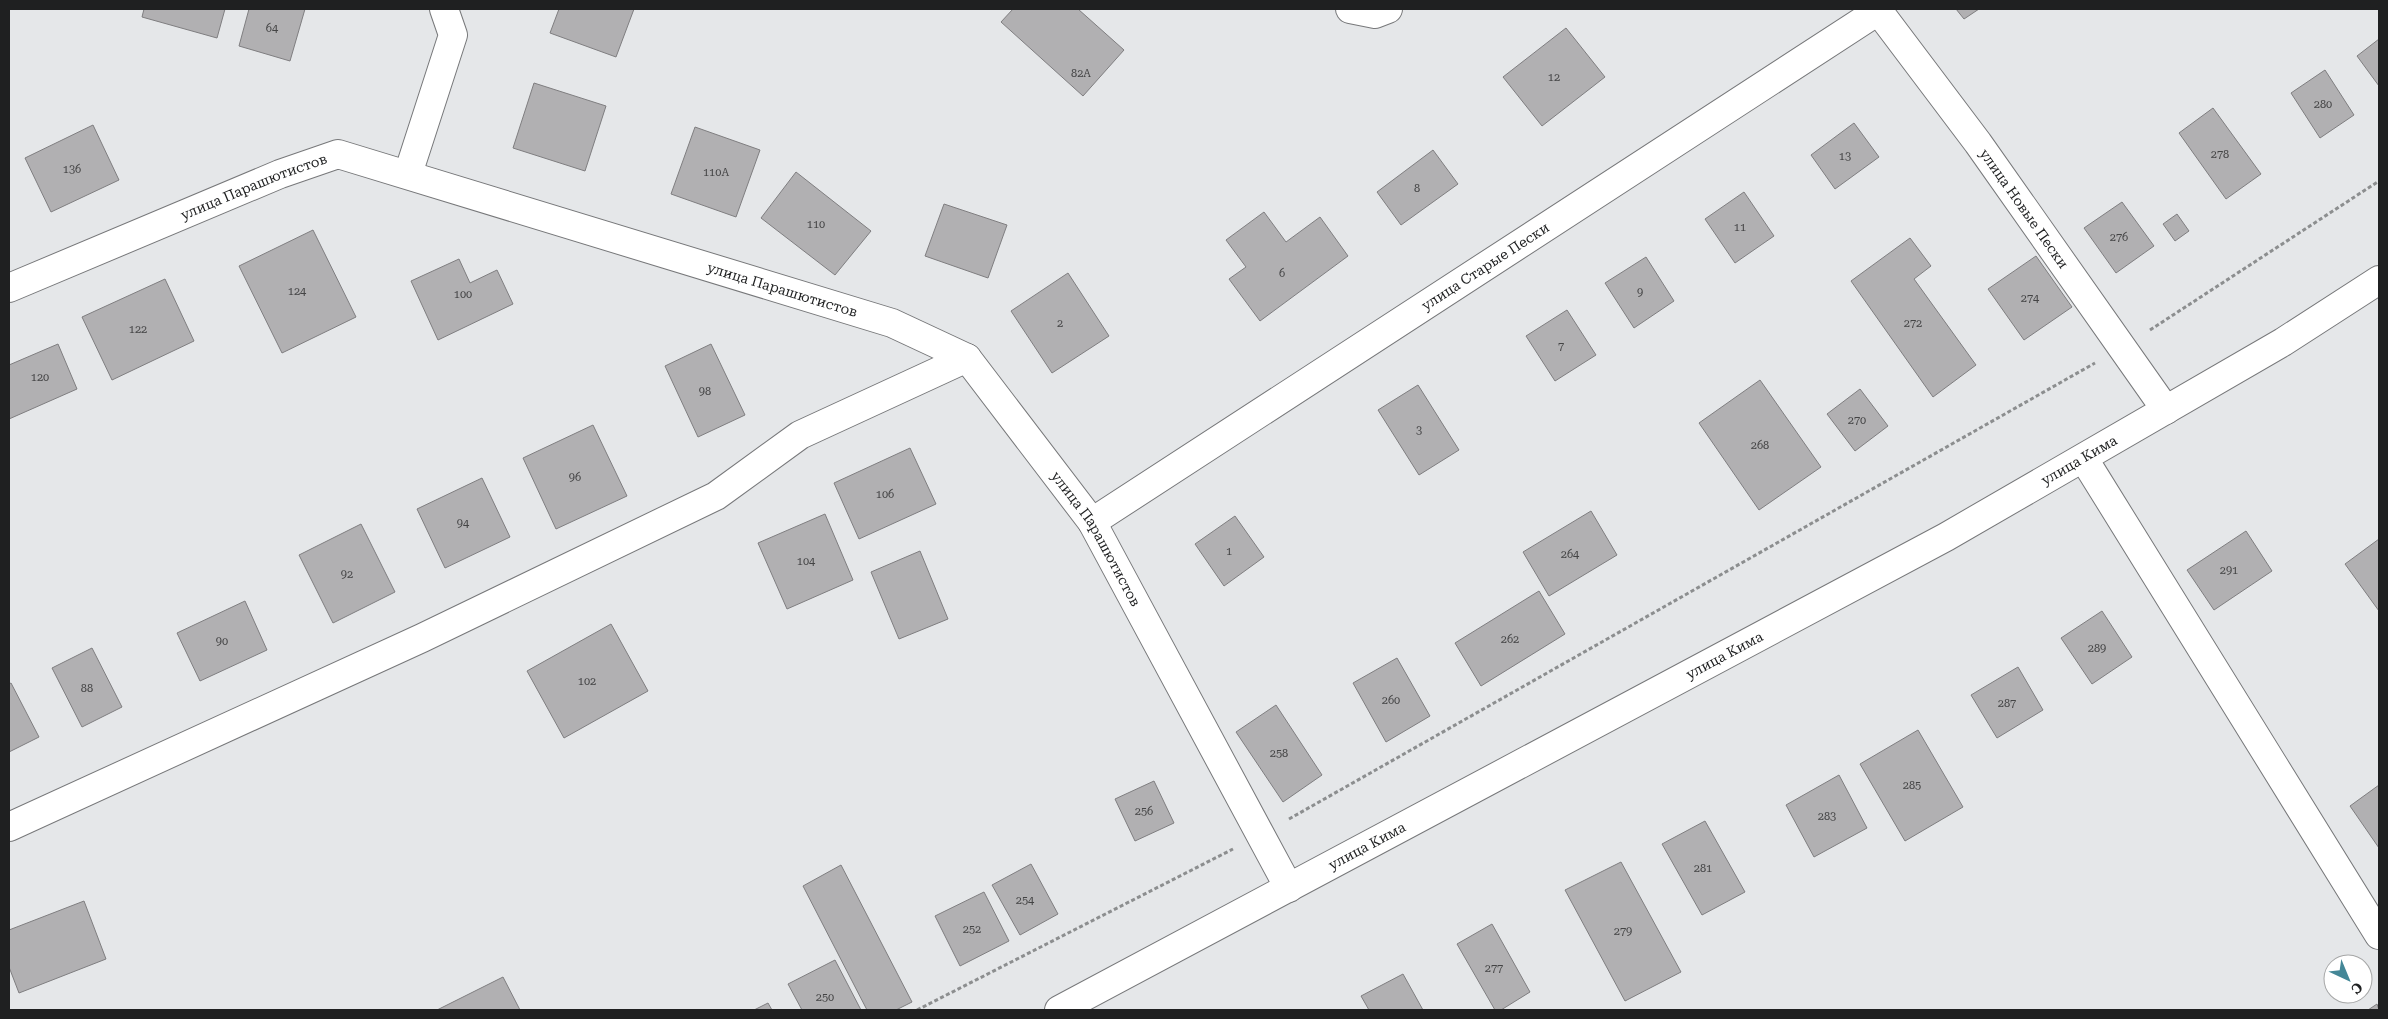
<svg xmlns="http://www.w3.org/2000/svg" width="2388" height="1019" viewBox="0 0 2388 1019" font-family="'Roboto Serif',serif">
  <rect width="100%" height="100%" fill="#e5e7e9"/>
  <!-- building -->
  <path fill="#b1b0b2" stroke="#7f7e80" d="M144,9H225L217,38L142,17Z
    M249,9H305L290,61L239,46Z
    M559,9H634L616,57L550,33Z
    M1013,9H1078L1124,50L1083,96L1001,22Z
    M1956,9H1979L1964,19Z
    M1566,28L1605,77L1542,126L1503,77Z
    M2379,39V86L2357,56Z
    M2325,70L2354,115L2320,138L2291,93Z
    M534,83L606,106L585,171L513,148Z
    M2213,108L2261,174L2226,199L2179,133Z
    M1854,123L1879,157L1835,189L1811,155Z
    M93,125L119,180L51,212L25,158Z
    M695,127L760,150L736,217L671,194Z
    M1433,150L1458,184L1401,225L1377,192Z
    M796,172L871,231L835,275L761,218Z
    M1744,192L1774,236L1735,263L1705,219Z
    M2122,202L2154,246L2116,273L2084,228Z
    M944,204L1007,225L988,278L925,256Z
    M1264,212L1286,242L1320,217L1348,256L1260,321L1229,279L1246,267L1226,240Z
    M2177,214L2189,231L2175,241L2163,224Z
    M313,230L356,317L282,353L239,266Z
    M1910,238L1931,266L1914,279L1976,365L1933,397L1851,281Z
    M2036,256L2072,307L2024,340L1988,289Z
    M1646,257L1674,301L1634,328L1605,283Z
    M459,259L470,283L497,270L513,304L438,340L411,281Z
    M1068,273L1109,336L1052,373L1011,311Z
    M165,279L194,341L112,380L82,317Z
    M1567,310L1596,355L1555,381L1526,336Z
    M58,344L77,389L9,419V365Z
    M711,344L745,415L698,437L665,366Z
    M1760,380L1821,467L1759,510L1699,423Z
    M1418,385L1459,450L1419,475L1378,410Z
    M1860,389L1888,426L1855,451L1827,414Z
    M593,425L627,496L556,529L523,458Z
    M910,448L936,504L859,539L834,483Z
    M482,478L510,537L445,568L417,509Z
    M1591,511L1617,555L1549,596L1523,552Z
    M825,514L853,580L787,609L758,543Z
    M1235,516L1264,557L1224,586L1195,544Z
    M361,524L395,592L333,623L299,555Z
    M2246,531L2272,571L2214,610L2187,570Z
    M2379,539V611L2345,564Z
    M920,551L948,619L899,639L871,572Z
    M1539,591L1565,634L1481,686L1455,643Z
    M245,601L267,650L200,681L177,633Z
    M2102,611L2132,657L2092,684L2061,638Z
    M611,624L648,691L564,738L527,671Z
    M92,648L122,707L82,727L52,668Z
    M1397,658L1430,716L1386,742L1353,683Z
    M2018,667L2043,710L1997,738L1971,695Z
    M11,683L39,737L9,752V684Z
    M1276,705L1322,775L1283,802L1236,732Z
    M1918,730L1963,807L1905,841L1860,764Z
    M1839,775L1867,828L1814,857L1786,805Z
    M1154,781L1174,823L1135,841L1115,799Z
    M2379,785V848L2350,806Z
    M1705,821L1745,892L1702,915L1662,844Z
    M1621,862L1681,972L1625,1001L1565,890Z
    M1031,864L1058,914L1020,935L992,885Z
    M841,865L912,1002L896,1010H867L803,886Z
    M984,892L1009,941L960,966L935,916Z
    M84,901L106,959L19,993L9,967V930Z
    M1492,924L1530,992L1501,1010H1495L1457,944Z
    M835,960L861,1010H802L788,984Z
    M1403,974L1423,1010H1369L1361,996Z
    M503,977L520,1010H437Z
    M768,1003L772,1010H754Z
    M2377,1004L2379,1010H2368Z"/>
  <g fill="none" stroke-linecap="round" stroke-linejoin="round">
    <!-- minor casing -->
    <g stroke="#77787a" stroke-width="30">
      <g id="minor">
        <path d="M1350,9L1375,14L1388,9"/>
        <path id="s1" d="M1877,9L1978,143L2166,410"/>
        <path d="M408,174L453,35L444,9"/>
        <path id="s2" d="M9,288L280,174L338,154L892,323L967,358L1092,522L1289,888"/>
        <path d="M2084,459L2379,935"/>
        <path id="s3" d="M1092,522L1878,11"/>
        <path d="M9,827L422,638L716,496L800,435L967,358"/>
      </g>
    </g>
    <!-- major casing -->
    <g stroke="#77787a" stroke-width="30">
      <g id="major">
        <path id="s4" d="M1059,1010L1946,537L2283,342L2379,280"/>
      </g>
    </g>
    <!-- path -->
    <path stroke="#8c8e8f" stroke-width="3" stroke-dasharray="4 2.5" stroke-linecap="butt" d="M2150,330L2379,181
      M1289,819L2095,363
      M917,1010L1233,849"/>
    <!-- minor -->
    <use href="#minor" stroke="#fff" stroke-width="28"/>
    <!-- major -->
    <use href="#major" stroke="#fff" stroke-width="28"/>
  </g>
  <g text-anchor="middle" stroke-width="5" stroke-linejoin="round" paint-order="stroke">
    <!-- number labels -->
    <g font-size="11" fill="#444445">
      <text x="272" y="32">64</text>
      <text x="1081" y="77">82А</text>
      <text x="1554" y="81">12</text>
      <text x="2323" y="108">280</text>
      <text x="2220" y="158">278</text>
      <text x="1845" y="160">13</text>
      <text x="72" y="173">136</text>
      <text x="716" y="176">110А</text>
      <text x="1417" y="192">8</text>
      <text x="816" y="228">110</text>
      <text x="1740" y="231">11</text>
      <text x="2119" y="241">276</text>
      <text x="1282" y="277">6</text>
      <text x="297" y="295">124</text>
      <text x="1640" y="296">9</text>
      <text x="463" y="298">100</text>
      <text x="2030" y="302">274</text>
      <text x="1060" y="327">2</text>
      <text x="1913" y="327">272</text>
      <text x="138" y="333">122</text>
      <text x="1561" y="350">7</text>
      <text x="40" y="381">120</text>
      <text x="705" y="395">98</text>
      <text x="1857" y="424">270</text>
      <text x="1419" y="434">3</text>
      <text x="1760" y="449">268</text>
      <text x="575" y="481">96</text>
      <text x="885" y="498">106</text>
      <text x="463" y="527">94</text>
      <text x="1229" y="555">1</text>
      <text x="1570" y="558">264</text>
      <text x="806" y="565">104</text>
      <text x="2229" y="574">291</text>
      <text x="347" y="578">92</text>
      <text x="1510" y="643">262</text>
      <text x="222" y="645">90</text>
      <text x="2097" y="652">289</text>
      <text x="587" y="685">102</text>
      <text x="87" y="692">88</text>
      <text x="1391" y="704">260</text>
      <text x="2007" y="707">287</text>
      <text x="1279" y="757">258</text>
      <text x="1912" y="789">285</text>
      <text x="1144" y="815">256</text>
      <text x="1827" y="820">283</text>
      <text x="1703" y="872">281</text>
      <text x="1025" y="904">254</text>
      <text x="972" y="933">252</text>
      <text x="1623" y="935">279</text>
      <text x="1494" y="972">277</text>
      <text x="825" y="1001">250</text>
    </g>
    <!-- street labels -->
    <g font-size="14" fill="#1f2021" stroke="#fff">
      <text dy="5" stroke="none"><textPath href="#s2" startOffset="265">улица Парашютистов</textPath></text>
      <text dy="5" stroke="none"><textPath href="#s1" startOffset="248">улица Новые Пески</textPath></text>
      <text dy="5" stroke="none"><textPath href="#s3" startOffset="469">улица Старые Пески</textPath></text>
      <text dy="5" stroke="none"><textPath href="#s2" startOffset="820">улица Парашютистов</textPath></text>
      <text dy="5" stroke="none"><textPath href="#s4" startOffset="1159">улица Кима</textPath></text>
      <text dy="5" stroke="none"><textPath href="#s2" startOffset="1240">улица Парашютистов</textPath></text>
      <text dy="5" stroke="none"><textPath href="#s4" startOffset="754">улица Кима</textPath></text>
      <text dy="5" stroke="none"><textPath href="#s4" startOffset="349">улица Кима</textPath></text>
    </g>
  </g>
  <!-- border -->
  <rect width="2388" height="1019" fill="none" stroke="#1f2021" stroke-width="20"/>
  <!-- north arrow -->
  <g transform="translate(2348 979) rotate(136)"><circle r="24" fill="#ffffff" stroke="#a5a6a6"/>
  <path d="M0-4L9 19L0 12L-9 19Z" fill="#448797"/>
  <text y="-8" font-size="14" font-weight="bold" text-anchor="middle" fill="#1f2021">С</text>
  </g>
</svg>
